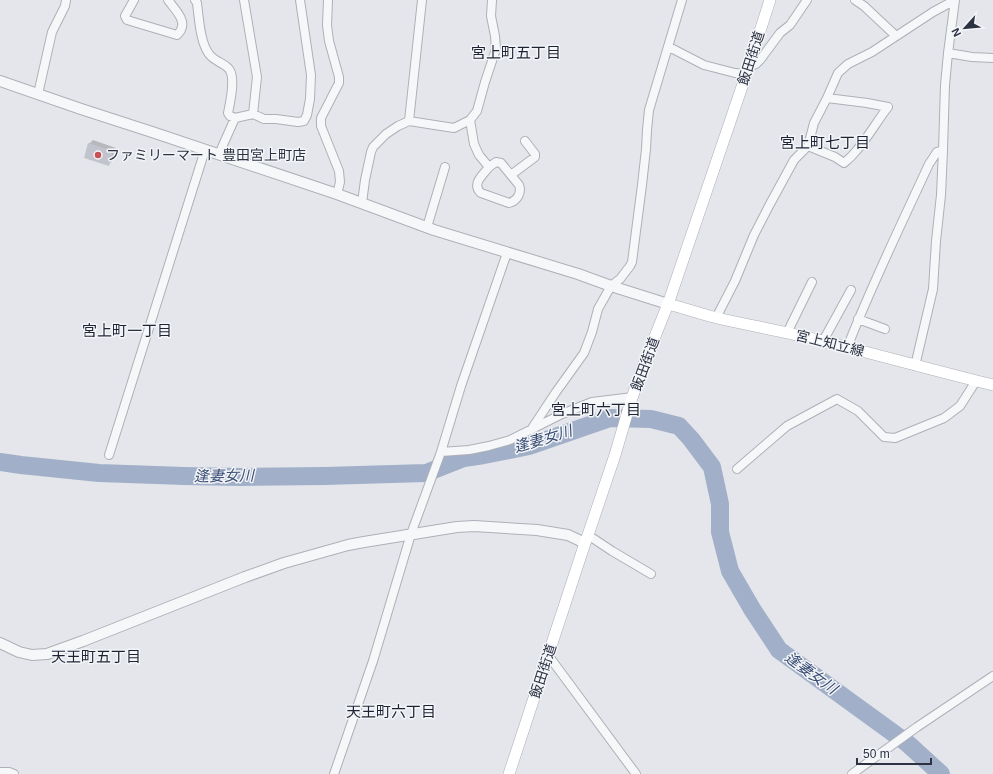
<svg xmlns="http://www.w3.org/2000/svg" width="993" height="774" viewBox="0 0 993 774" font-family="Arial,'Noto Sans JP',sans-serif">
  <rect width="100%" height="100%" fill="#e4e6eb"/>
  <!-- shadow -->
  <path fill="#0003" d="M93,140L116,148L112,161L108,165L89,144Z"/>
  <g fill="none" stroke-linecap="round" stroke-linejoin="round">
    <!-- river -->
    <path stroke="#a1b0c8" stroke-width="18" d="M0,462L21,465L99,473L184,476L241,477L325,476L426,473L464,458L484,455L529,446L610,418L651,419L679,426L691,439L712,467L720,504V532L730,571L752,609L779,650L907,743L941,774"/>
  </g>
  <!-- building -->
  <path fill="#c1c4cd" d="M88,143L113,151L109,166L84,158Z"/>
  <g fill="none" stroke-linecap="round" stroke-linejoin="round">
    <!-- minor casing -->
    <g stroke="#adb0b8" stroke-width="10">
      <path id="minor" d="M134,0L125,16L127,20L177,35C190,23 176,11 168,0
        M195,0L197,3C199,18 200,42 209,54C214,61 224,63 229,69C236,78 230,103 228,113L230,116L235,118
        M244,0L257,77L253,114
        M328,0L327,25L329,41L339,77V83L321,118V126L339,171L340,182L337,194
        M855,0L864,6L896,36
        M669,47L704,65L735,73L746,74
        M948,53L972,57L993,58
        M748,67L756,64L760,60L780,33L790,25L807,0
        M38,94L52,32L65,6L66,0
        M827,98L838,73L848,64L872,52L933,12L955,0
        M470,120L474,144L479,155L489,167C483,175 471,184 481,193L509,203C517,201 522,193 519,185L501,163L496,162L489,167
        M409,121L422,0
        M219,154L235,118L253,114L264,119H276L298,122L304,121L307,115L310,99L311,75L300,0
        M511,175L535,157V154L525,141
        M362,203L365,180L371,152L373,147L386,134L398,126L409,121L454,128L470,120L477,111L485,82L496,49L495,36L491,16L492,0
        M427,227L445,167
        M716,318L735,281L754,235L770,204L794,160L808,146L814,123L827,98L867,103L888,107C877,121 869,136 857,150C853,155 849,159 844,163L835,157L808,146
        M858,319L885,329
        M787,333L812,282
        M823,341L851,290
        M847,348C871,286 901,225 929,164L937,152L943,150
        M915,366L933,289L936,241L941,195L943,150L945,85L948,53L955,0
        M531,430L556,392L579,360L584,353L592,332L598,309L611,286L620,279L630,266L632,262L642,185L646,149L647,130L649,110L682,0
        M441,452L469,450L489,446L510,440L562,414L592,402L633,397
        M109,455L205,150
        M737,469L787,426L837,399L858,411L884,437L895,438L944,418L960,406L976,381
        M588,535L612,551L651,574
        M548,655L636,774
        M0,772H9L14,774
        M334,774L373,661L411,534L441,452L461,386L507,253
        M852,774L917,727L993,676"/>
    </g>
    <!-- tertiary casing -->
    <g stroke="#adb0b8" stroke-width="12">
      <path id="tertiary" d="M0,81L81,109L152,132L337,194L434,230L578,274L611,286L668,304
        M0,643L19,652L32,655L47,654L83,641L245,577L284,563L348,545L364,542L457,527L474,526L537,530L568,535L585,543"/>
    </g>
    <!-- secondary casing -->
    <g stroke="#adb0b8" stroke-width="12">
      <path id="secondary" d="M668,304C684,308 701,314 717,318C752,326 787,332 822,341C879,355 936,371 993,385
        M509,774L585,543L588,535L615,455L630,404L641,371L668,304L747,72L770,0"/>
    </g>
    <!-- minor -->
    <use href="#minor" stroke="#f6f7f9" stroke-width="8"/>
    <!-- tertiary -->
    <use href="#tertiary" stroke="#f6f7f9" stroke-width="10"/>
    <!-- secondary -->
    <use href="#secondary" stroke="#fff" stroke-width="11"/>
  </g>
  <!-- markers -->
  <circle fill="#c65257" stroke="#f3f5f8" stroke-width="1.5" cx="98" cy="155" r="4"/>
  <g text-anchor="middle" stroke-width="3" stroke-linejoin="round" paint-order="stroke">
    <!-- street labels -->
    <g font-size="14" fill="#2c3242" stroke="#f3f5f8">
      <text transform="translate(751 58) rotate(-72)" y="5">飯田街道</text>
      <text transform="translate(830 343) rotate(14)" y="5">宮上知立線</text>
      <text transform="translate(645 364) rotate(-70)" y="5">飯田街道</text>
      <text transform="translate(543 671) rotate(-72)" y="5">飯田街道</text>
    </g>
    <!-- poi labels -->
    <g font-size="14" fill="#2c3242" stroke="#f3f5f8" text-anchor="start">
      <text x="106" y="160">ファミリーマート 豊田宮上町店</text>
    </g>
    <!-- neighbourhood labels -->
    <g font-size="15" fill="#1e2333" stroke="#f3f5f8">
      <text x="516" y="58">宮上町五丁目</text>
      <text x="825" y="148">宮上町七丁目</text>
      <text x="127" y="336">宮上町一丁目</text>
      <text x="596" y="415">宮上町六丁目</text>
      <text x="96" y="662">天王町五丁目</text>
      <text x="391" y="717">天王町六丁目</text>
    </g>
    <!-- water labels -->
    <g font-size="15" font-style="italic" fill="#394d74" stroke="#f3f5f8">
      <text transform="translate(543 439) rotate(-17)" y="5">逢妻女川</text>
      <text transform="translate(224 476) rotate(-1)" y="5">逢妻女川</text>
      <text transform="translate(811 673) rotate(36)" y="5">逢妻女川</text>
    </g>
  </g>
  <!-- north arrow -->
  <g transform="translate(965 28) rotate(243)" stroke="#f3f5f8" stroke-width="3" paint-order="stroke">
  <path d="M0-3L7 15L0 10L-7 15Z" fill="#2c3242"/>
  <text y="-6" font-size="11" font-weight="bold" text-anchor="middle" fill="#2c3242">N</text>
  </g>
  <!-- scale -->
  <path d="M857 758v6h74v-6" fill="none" stroke="#2c3242" stroke-width="2"/>
  <text x="863" y="758" font-size="12" fill="#2c3242" stroke="#f3f5f8" stroke-width="3" paint-order="stroke">50 m</text>
</svg>
